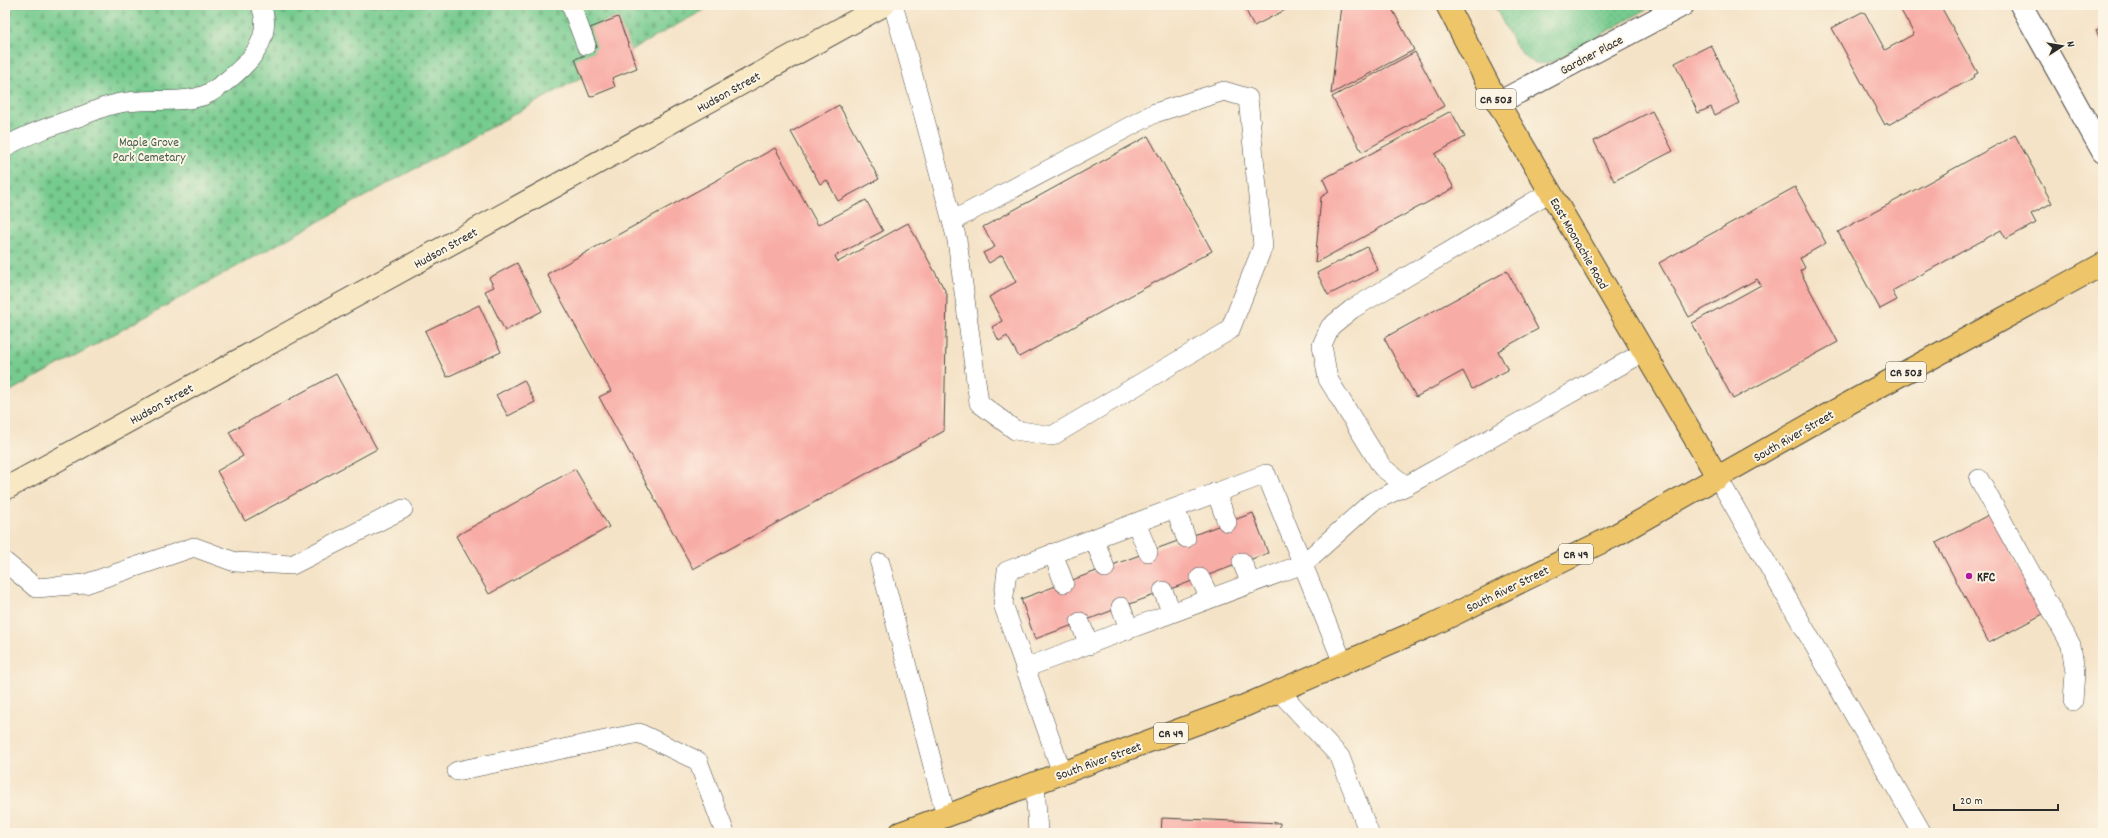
<svg xmlns="http://www.w3.org/2000/svg" width="2108" height="838" viewBox="0 0 2108 838" font-family="Dekko,sans-serif">
  <defs>
    <pattern id="grass-dots" width="8" height="8" patternUnits="userSpaceOnUse"><rect width="8" height="8" fill="#76cb8f"/><path d="M2 2h.1M6 6h.1" fill="none" stroke="#66ae7c" stroke-width="1.8" stroke-linecap="round"/></pattern>
    <pattern id="cemetery-stones" width="16" height="16" patternUnits="userSpaceOnUse"><rect width="16" height="16" fill="#76cb8f"/><path d="M2 7V4a2 2 0 0 1 4 0v3zM10 15v-3a2 2 0 0 1 4 0v3z" fill="#66ae7c"/></pattern>
  </defs>
  <rect width="100%" height="100%" fill="#fcf5e5"/>
  <filter id="ink" filterUnits="userSpaceOnUse"><feTurbulence type="fractalNoise" baseFrequency=".025" numOctaves="2"/><feDisplacementMap in="SourceGraphic" scale="8" xChannelSelector="R" yChannelSelector="G"/><feConvolveMatrix kernelMatrix="1 2 1 2 8 2 1 2 1" color-interpolation-filters="sRGB"/></filter>
  <filter id="wash" filterUnits="userSpaceOnUse"><feTurbulence type="fractalNoise" baseFrequency=".012" numOctaves="4" result="noise"/><feDisplacementMap in="SourceGraphic" scale="16" xChannelSelector="R" yChannelSelector="G"/><feGaussianBlur stdDeviation="0.9" result="paint"/><feColorMatrix in="noise" values="0 0 0 0 0 0 0 0 0 0 0 0 0 0 0 0 0 1.4 0 .05"/><feComposite in="paint" operator="in"/></filter>
  <g filter="url(#wash)">
    <rect width="100%" height="100%" fill="#f4e3c7"/>
    <!-- grass -->
    <path fill="url(#grass-dots)" stroke="#507b5d" d="M1494,5H1654L1557,60C1550,62 1543,65 1535,63C1519,60 1502,19 1494,5Z"/>
    <!-- cemetery -->
    <path fill="url(#cemetery-stones)" stroke="#507b5d" d="M5,5H713L5,394Z"/>
    <g id="blocks">
      <!-- building -->
      <path fill="#f8aca6" d="M1243,5H1295L1254,26Z
        M1341,5H1390L1414,50L1331,94Z
        M1898,5H1940L1978,73L1974,75L1975,77L1888,125L1887,123L1885,125L1832,28L1862,12L1865,13L1885,50L1914,34Z
        M618,17L637,68L612,78L615,87L590,97L575,59L595,51L593,49L597,47L590,28Z
        M2103,27V45L2096,30Z
        M1711,45L1739,103L1715,115L1711,107L1698,113L1675,63Z
        M1415,52L1444,106L1362,152L1332,97Z
        M839,105L879,179L838,201L827,180L820,184L791,132Z
        M1451,111L1465,137L1435,154L1454,188L1315,263L1321,197L1329,192L1323,179Z
        M1652,111L1673,151L1614,181L1594,141Z
        M2015,135L2052,203L2031,214L2036,223L2006,239L2001,230L1892,291L1897,300L1880,309L1838,232Z
        M1148,136L1212,251L1019,357L1007,336L999,341L992,327L1002,321L989,297L1016,282L1002,255L989,263L983,253L995,247L983,227Z
        M775,148L818,225L866,200L883,231L835,256L838,262L908,223L947,294L944,431L693,569L599,397L611,391L547,274Z
        M1795,187L1826,243L1800,258L1805,268L1800,271L1838,342L1733,399L1692,323L1761,285L1757,279L1689,317L1659,263Z
        M1367,247L1378,270L1328,295L1317,273Z
        M517,263L542,311L505,331L485,291L494,287L489,278Z
        M1507,271L1538,329L1498,351L1508,370L1472,389L1463,371L1416,397L1384,338Z
        M479,305L501,352L447,377L425,331Z
        M336,374L377,449L245,521L217,471L243,456L229,432Z
        M524,380L535,402L508,416L496,395Z
        M575,469L609,527L489,594L456,536Z
        M1253,513L1268,553L1035,639L1021,599Z
        M1990,514L2043,614L1989,643L1936,543Z
        M1162,818L1280,823L1279,833H1161Z"/>
    </g>
  </g>
  <g filter="url(#ink)">
    <use href="#blocks" fill-opacity="0" stroke="#494742" stroke-width="1"/>
    <g fill="none" stroke-linecap="round" stroke-linejoin="round">
      <!-- lane casing -->
      <g stroke="#494742" stroke-width="20">
        <path id="lane" d="M571,5L586,45
          M893,5C916,83 936,162 957,240L979,403L1015,430L1052,436L1230,330L1263,246L1248,98L1224,91L1155,113L952,221
          M5,147C29,133 55,125 81,116C92,112 104,106 116,104C141,98 169,103 195,98C207,96 214,90 224,83C249,64 274,39 261,5
          M1718,478L1922,833
          M1979,479L2071,645L2075,672L2073,701
          M1406,486L1644,352
          M1216,492L1227,522
          M1175,508L1186,538
          M1136,523L1148,552
          M1094,538L1105,568
          M1053,553L1064,583
          M5,562L36,588L85,584L194,547L235,562L292,565L403,509
          M1242,562L1251,584
          M880,563L946,816
          M1200,578L1210,598
          M1163,591L1172,613
          M1121,607L1129,629
          M1080,622L1089,645
          M1025,668L1303,564L1372,502L1406,486L1382,467L1328,379L1322,345L1330,327L1352,309L1550,192
          M1279,691L1340,757L1369,833
          M457,771L639,733L698,761L725,833
          M1062,773L1003,604L1007,571L1266,474L1343,663
          M1035,783L1038,833"/>
      </g>
      <!-- street casing -->
      <g stroke="#494742" stroke-width="24">
        <path id="street" d="M2021,5L2103,152
          M1498,103L1683,5"/>
      </g>
      <!-- secondary casing -->
      <g stroke="#494742" stroke-width="24">
        <path id="secondary" d="M5,489L884,5"/>
      </g>
      <!-- primary casing -->
      <g stroke="#494742" stroke-width="24">
        <path id="primary" d="M1447,5L1498,103L1718,478
          M900,833L1244,706L1432,625L1614,536L1820,419L2103,264"/>
      </g>
      <!-- lane -->
      <use href="#lane" stroke="#fff" stroke-width="19"/>
      <!-- street -->
      <use href="#street" stroke="#fff" stroke-width="22"/>
      <!-- secondary -->
      <use href="#secondary" stroke="#f8e8c3" stroke-width="22"/>
      <!-- primary -->
      <use href="#primary" stroke="#eec569" stroke-width="22"/>
    </g>
  </g>
  <!-- markers -->
  <circle fill="#b5179e" stroke="#fcf5e5" stroke-width="1.5" cx="1969" cy="576" r="4"/>
  <g text-anchor="middle" stroke-width="4" stroke-linejoin="round" paint-order="stroke">
    <!-- shield labels -->
    <g fill="#fcf5e5" stroke="#6a6863" stroke-width="1">
      <rect x="1476" y="89" width="40" height="20" rx="3"/>
      <rect x="1886" y="362" width="40" height="20" rx="3"/>
      <rect x="1559" y="544" width="34" height="20" rx="3"/>
      <rect x="1154" y="723" width="34" height="20" rx="3"/>
    </g>
    <g font-size="12" font-weight="bold" fill="#2b2b2b">
      <text x="1496" y="103">CR 503</text>
      <text x="1906" y="376">CR 503</text>
      <text x="1576" y="558">CR 49</text>
      <text x="1171" y="737">CR 49</text>
    </g>
    <!-- street labels -->
    <g font-size="13" fill="#2b2b2b" stroke="#fcf5e5">
      <text transform="translate(1591 54) rotate(-28)" y="5">Gardner Place</text>
      <text transform="translate(728 91) rotate(-29)" y="5">Hudson Street</text>
      <text transform="translate(1580 243) rotate(60)" y="5">East Moonachie Road</text>
      <text transform="translate(445 247) rotate(-29)" y="5">Hudson Street</text>
      <text transform="translate(161 403) rotate(-29)" y="5">Hudson Street</text>
      <text transform="translate(1793 435) rotate(-30)" y="5">South River Street</text>
      <text transform="translate(1507 588) rotate(-26)" y="5">South River Street</text>
      <text transform="translate(1098 760) rotate(-20)" y="5">South River Street</text>
    </g>
    <!-- park labels -->
    <g font-size="13" fill="#425b49" stroke="#fcf5e5">
      <text x="149" y="146">Maple Grove<tspan x="149" dy="15">Park Cemetary</tspan></text>
    </g>
    <!-- poi labels -->
    <g font-size="13" font-weight="bold" fill="#2b2b2b" stroke="#fcf5e5" text-anchor="start">
      <text x="1977" y="581">KFC</text>
    </g>
  </g>
  <!-- margin -->
  <rect width="2108" height="838" fill="none" stroke="#fcf5e5" stroke-width="20"/>
  <!-- north arrow -->
  <g transform="translate(2062 46) rotate(78)" stroke="#fcf5e5" stroke-width="3" paint-order="stroke">
  <path d="M0-3L7 15L0 10L-7 15Z" fill="#2b2b2b"/>
  <text y="-6" font-size="11" font-weight="bold" text-anchor="middle" fill="#2b2b2b">N</text>
  </g>
  <!-- scale -->
  <path d="M1954 804v6h104v-6" fill="none" stroke="#2b2b2b" stroke-width="2"/>
  <text x="1960" y="804" font-size="12" fill="#2b2b2b" stroke="#fcf5e5" stroke-width="3" paint-order="stroke">20 m</text>
</svg>
